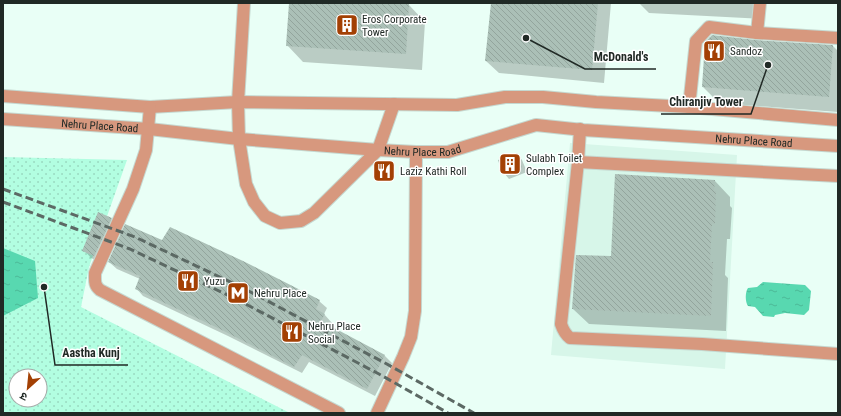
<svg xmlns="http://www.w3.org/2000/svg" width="841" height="416" viewBox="0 0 841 416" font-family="'Roboto Condensed','Noto Sans Devanagari',sans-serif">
  <defs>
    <pattern id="park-dots" width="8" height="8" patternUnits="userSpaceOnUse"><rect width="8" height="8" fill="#b2fee1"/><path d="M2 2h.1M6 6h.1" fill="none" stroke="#99dac1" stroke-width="1.8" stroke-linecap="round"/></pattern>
    <pattern id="water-ripples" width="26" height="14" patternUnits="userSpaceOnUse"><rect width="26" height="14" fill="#58d8b0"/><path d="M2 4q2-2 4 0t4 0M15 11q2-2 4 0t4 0" fill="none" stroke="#4cb997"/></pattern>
    <pattern id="building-back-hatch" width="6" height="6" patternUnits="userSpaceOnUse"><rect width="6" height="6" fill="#abc0b7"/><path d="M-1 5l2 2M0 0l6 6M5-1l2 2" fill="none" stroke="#93a59d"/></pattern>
  </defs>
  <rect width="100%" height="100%" fill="#e9fff6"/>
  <!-- built -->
  <path fill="#d7f6e9" d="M570,143L737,155L725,369L551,355Z"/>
  <!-- park -->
  <path fill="url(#park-dots)" fill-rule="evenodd" d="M3,157L127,160L89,267L81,307L290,413H3ZM16,376H40V400H16Z"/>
  <!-- water -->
  <path fill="url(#water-ripples)" d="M3,248L35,261L38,298L3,316Z
    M763,282L805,285L811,291L809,310L804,315L785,313L775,315L774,317L763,316L755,307L748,306C745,302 745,292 748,288L757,287Z"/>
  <!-- shadow -->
  <path fill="#0003" d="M290,3H377L409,5L425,22L422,70L303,62L287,45Z
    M492,3H611L604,83L499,73L486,61Z
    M639,3H765L764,19L649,13Z
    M756,41L833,46L838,51V112L719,103L703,87Z
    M517,154L522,160L527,172L509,179L504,173Z
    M715,181L730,197V206L732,208L730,239H727L725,275L728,278L726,331L589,324L573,309L612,258Z
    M111,219L119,226L102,263L91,258L84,250Z
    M163,241L319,301L327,308L324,314L332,323L330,327L385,356L392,363L375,396L309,362L302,373L228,336L143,296L136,288L140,279L117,269L109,262Z"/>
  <!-- building -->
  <path fill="url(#building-back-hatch)" d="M289,3H392L409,4L406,54L286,46Z
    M491,3H598L592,70L485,61Z
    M712,35L756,40L833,45L829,97L702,87L705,42Z
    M517,153L522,167L503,174L498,160Z
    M615,174L715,180L714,191H716L715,224H712L710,262H713L711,316L572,309L576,255L611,256Z
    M98,212L112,218L94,256L82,251Z
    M125,224L162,240L170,227L243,261L320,300L316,309L325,314L321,321L385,355L367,389L302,355L294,367L220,329L135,289L140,276L108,262Z"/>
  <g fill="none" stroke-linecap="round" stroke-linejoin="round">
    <!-- minor casing -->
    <g stroke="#c5d8d0" stroke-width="14">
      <g id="minor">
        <path d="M244,3L238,102L239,139L246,184L254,202L265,216L280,223L301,221L314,213L378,150L394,104"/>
        <path d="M757,33L760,3"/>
        <path d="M3,96L150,107L238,102L457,105L505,97H543L596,102L689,107L838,120"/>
        <path d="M150,107L146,150L133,189L95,273C95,281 94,285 100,290L339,413"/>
        <path d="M689,107L696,41L709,27L757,33L838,38"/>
        <path id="s1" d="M3,119L149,129L239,139L378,150L416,152H448L536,125L583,130L838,146"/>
        <path d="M580,129L578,162L561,324C563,330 565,334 570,338L702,344L838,354"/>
        <path d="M578,162L838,176"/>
        <path d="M377,413L403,357L411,337L415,311L416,152"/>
      </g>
    </g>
    <!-- minor -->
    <use href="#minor" stroke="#d7987e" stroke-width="12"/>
    <!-- rail -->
    <path stroke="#5c6964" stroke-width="3" stroke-dasharray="8 4" stroke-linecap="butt" d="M3,189L135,237L241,287L385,363L474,413
      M3,202L130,249L236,299L379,374L448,413"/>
  </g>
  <!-- icons -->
  <defs>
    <g id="building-square" transform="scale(1.15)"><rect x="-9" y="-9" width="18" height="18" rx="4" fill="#a34004" stroke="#fff"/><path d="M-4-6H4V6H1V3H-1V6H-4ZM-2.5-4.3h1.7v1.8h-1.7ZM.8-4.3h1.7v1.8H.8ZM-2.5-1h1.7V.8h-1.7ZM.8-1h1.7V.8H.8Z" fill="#fff"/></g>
    <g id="restaurant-square" transform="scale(1.15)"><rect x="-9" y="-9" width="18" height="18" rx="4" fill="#a34004" stroke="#fff"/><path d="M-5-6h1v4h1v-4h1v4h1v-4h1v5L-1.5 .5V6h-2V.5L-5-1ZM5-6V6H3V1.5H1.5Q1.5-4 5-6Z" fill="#fff"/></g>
    <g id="metro-square" transform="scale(1.15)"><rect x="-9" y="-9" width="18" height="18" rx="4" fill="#a34004" stroke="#fff"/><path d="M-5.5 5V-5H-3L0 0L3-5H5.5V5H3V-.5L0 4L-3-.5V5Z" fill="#fff"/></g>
  </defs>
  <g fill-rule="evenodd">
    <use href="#building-square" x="347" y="25"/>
    <use href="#restaurant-square" x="714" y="51"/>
    <use href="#building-square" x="510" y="164"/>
    <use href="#restaurant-square" x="384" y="171"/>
    <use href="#restaurant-square" x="188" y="281"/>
    <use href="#metro-square" x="238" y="293"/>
    <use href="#restaurant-square" x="292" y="332"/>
  </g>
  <g text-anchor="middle" stroke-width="3" stroke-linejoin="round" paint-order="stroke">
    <!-- poi labels -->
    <g font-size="11" fill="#202925" stroke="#fff" text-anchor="start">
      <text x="362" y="23">Eros Corporate<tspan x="362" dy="13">Tower</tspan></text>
      <text x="730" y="55">Sandoz</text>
      <text x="526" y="162">Sulabh Toilet<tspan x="526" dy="13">Complex</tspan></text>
      <text x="400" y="175">Laziz Kathi Roll</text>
      <text x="204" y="285">Yuzu</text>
      <text x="254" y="297">Nehru Place</text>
      <text x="308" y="330">Nehru Place<tspan x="308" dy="13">Social</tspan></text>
    </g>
    <!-- street labels -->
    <g font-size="11" fill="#202925" stroke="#fff">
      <text dy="4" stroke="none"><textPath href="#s1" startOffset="97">Nehru Place Road</textPath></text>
      <text dy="4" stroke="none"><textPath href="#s1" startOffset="757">Nehru Place Road</textPath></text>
      <text dy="4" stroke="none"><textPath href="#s1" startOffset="421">Nehru Place Road</textPath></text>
    </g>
  </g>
  <!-- callouts -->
  <path fill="none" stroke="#202925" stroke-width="1.5" d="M526 38L585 69H656M768 65L751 114H661M44 287L55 365H128"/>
  <g fill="#202925" stroke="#fff" stroke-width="1.5">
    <circle cx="526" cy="38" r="4"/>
    <circle cx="768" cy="65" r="4"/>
    <circle cx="44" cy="287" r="4"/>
  </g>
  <g font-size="12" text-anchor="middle" font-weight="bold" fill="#202925" stroke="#fff" stroke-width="3" stroke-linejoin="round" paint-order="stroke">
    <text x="621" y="61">McDonald's</text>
    <text x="706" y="106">Chiranjiv Tower</text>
    <text x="91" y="357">Aastha Kunj</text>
  </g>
  <!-- border -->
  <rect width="841" height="416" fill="none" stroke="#202925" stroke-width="8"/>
  <!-- north arrow -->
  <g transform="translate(28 388) rotate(207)"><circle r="19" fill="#ffffff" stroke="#a6a9a8"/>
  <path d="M0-3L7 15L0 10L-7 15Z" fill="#a34004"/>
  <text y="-6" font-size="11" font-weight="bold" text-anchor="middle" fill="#202925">उ</text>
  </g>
</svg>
